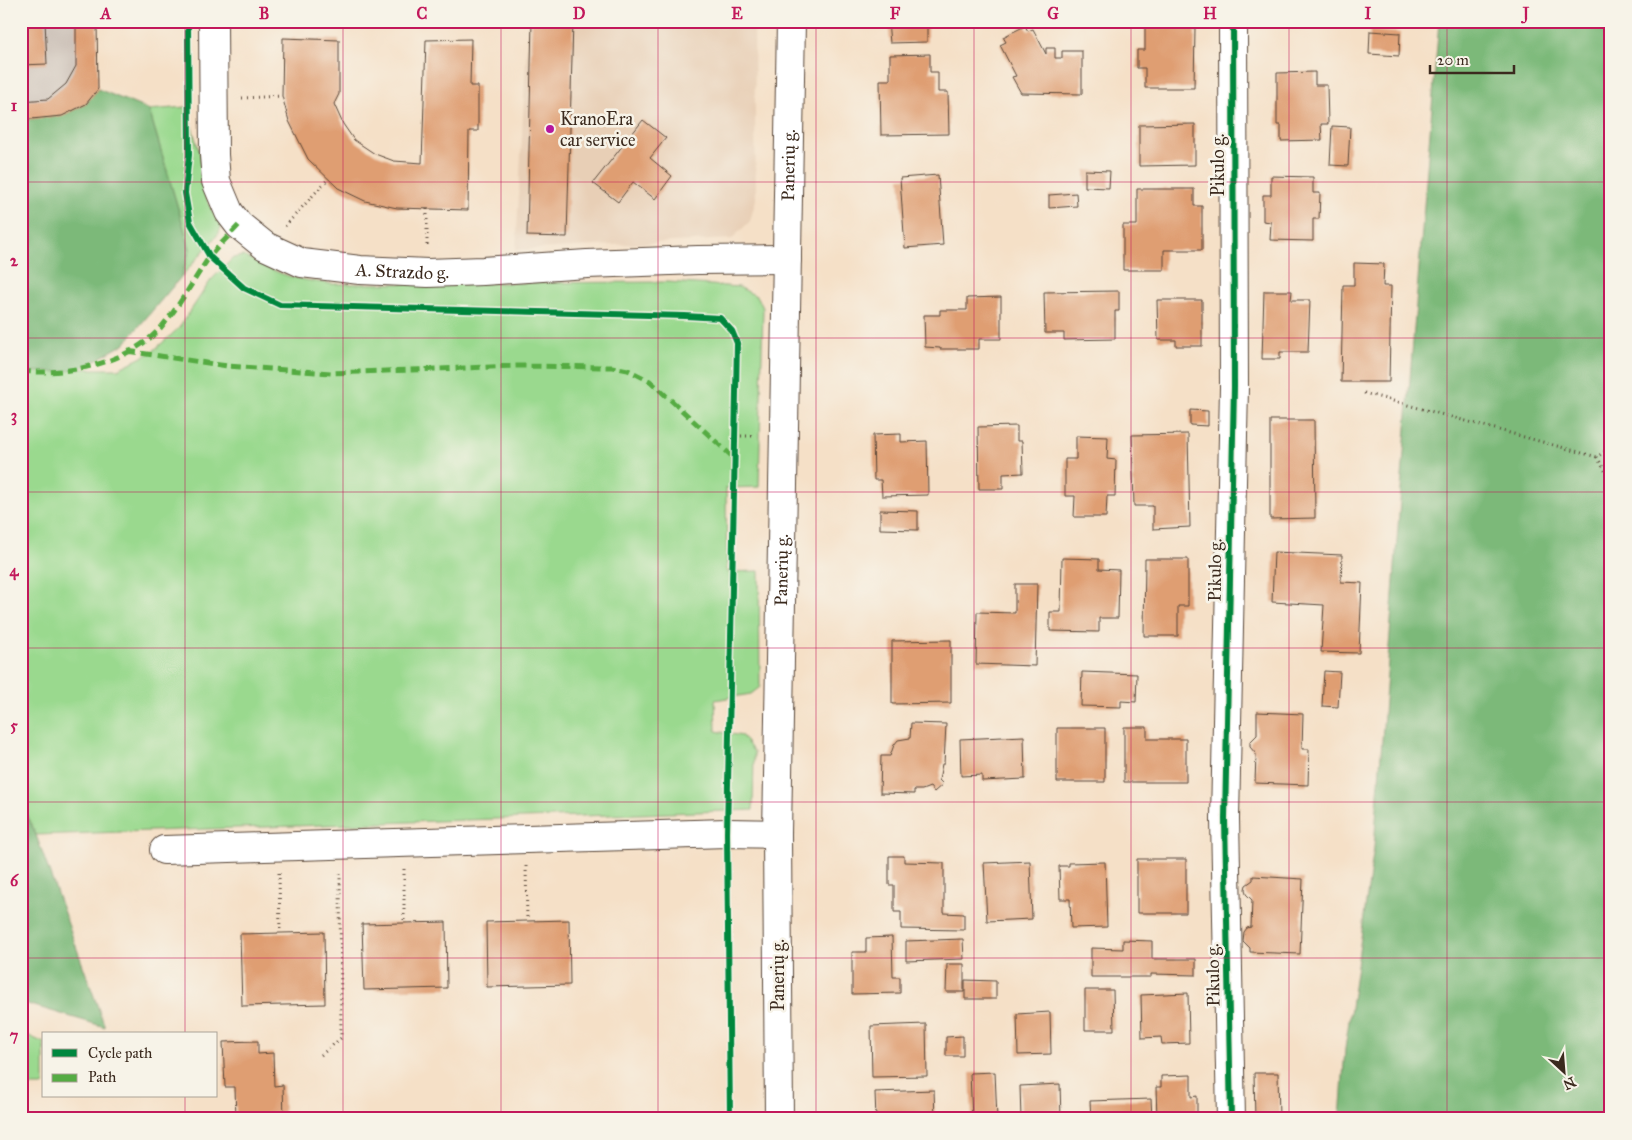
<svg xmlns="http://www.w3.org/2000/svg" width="1632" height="1140" viewBox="0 0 1632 1140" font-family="'IM FELL Great Primer',serif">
  <rect width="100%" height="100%" fill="#f7f3e8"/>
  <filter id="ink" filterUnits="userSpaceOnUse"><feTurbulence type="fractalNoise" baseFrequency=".02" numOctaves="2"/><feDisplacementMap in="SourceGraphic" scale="10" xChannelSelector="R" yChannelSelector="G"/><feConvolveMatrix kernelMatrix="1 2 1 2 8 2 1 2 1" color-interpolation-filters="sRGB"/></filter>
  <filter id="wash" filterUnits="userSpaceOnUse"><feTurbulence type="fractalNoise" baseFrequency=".0096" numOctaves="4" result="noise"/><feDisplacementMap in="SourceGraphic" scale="20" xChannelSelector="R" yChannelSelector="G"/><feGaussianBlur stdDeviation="1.12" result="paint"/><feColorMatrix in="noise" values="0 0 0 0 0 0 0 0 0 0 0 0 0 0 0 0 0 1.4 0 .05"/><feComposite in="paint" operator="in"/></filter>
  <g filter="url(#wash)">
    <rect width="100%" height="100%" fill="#f5e0c7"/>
    <!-- built -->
    <path fill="#e8cfb6" d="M528,21H754L756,199L750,221L732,239L516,250Z"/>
    <!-- industrial -->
    <path fill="#cdc2b9" d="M21,21H97L98,89L86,104L62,116L21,120Z"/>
    <!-- green -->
    <path fill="#9ad98e" stroke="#6a8256" d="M186,107L200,154L204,192L212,211L222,224L219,233L181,277L190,249L149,110Z
      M243,256C254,260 264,266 275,271C293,279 312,281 332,284L668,282L739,287L758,297L763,308L759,487L726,488L727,572L759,571L760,687L751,694L715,700L716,731L742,736L754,752L753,810L36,835L21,801V371L35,372L80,369H118L152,352L179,328L211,280L233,258Z
      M21,1032L44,1043V1085L42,1086H21Z"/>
    <!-- forest -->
    <path fill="#7bb979" stroke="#5b724c" d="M1439,21H1611V1119H1340L1345,1049L1374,847L1399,514Z
      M98,89L149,110L190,249L181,277L124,344L80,369L59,372L21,371V120L62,116L86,104Z
      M21,801L36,835L105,1027L21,1002Z"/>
    <g id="blocks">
      <!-- building -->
      <path fill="#df9e72" d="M21,21H45L47,64L21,65Z
        M76,21H97L98,89L86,104L62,116L21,120V101L48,99L66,84L76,66Z
        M532,21H573L567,237L527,236Z
        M888,21H927V42L890,43Z
        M1025,26L1028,31L1033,29L1046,54V48H1055V58H1062V51H1082V94L1021,93L1012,77L1016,76L1000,45L1006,42L1003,37Z
        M1145,27L1195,28L1194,88H1145V68H1137V50H1145Z
        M1370,31L1400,33L1399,56L1369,54Z
        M283,38L339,40V94L334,104L343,124L354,140L375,154L394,161L422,163L426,40L471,39L470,86H478V131H469L468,210L397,208L365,201L338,188L308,159L289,121L282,96Z
        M930,54V72H938V92H948L949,134L881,135L880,80H890V55Z
        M1315,72V85H1327L1328,124H1321L1322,140L1281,141V125H1277V73Z
        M643,120L666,138L650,158L672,176L655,199L633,182L618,202L593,183Z
        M1195,124V165L1139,166V125Z
        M1332,126L1350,127L1348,166L1330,165Z
        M1085,170L1110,171L1109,188L1085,187Z
        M938,175L943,245L905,248L900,178Z
        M1271,176L1313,177V193H1320L1319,219H1313V241L1270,240L1271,222L1263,221V195H1271Z
        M1137,189H1194V206H1202V250H1164V270H1123V225H1137Z
        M1076,193L1077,206L1049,208V195Z
        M1354,263L1384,264L1383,286H1391L1389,382H1341L1343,285H1354Z
        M1119,291V311H1115V339L1064,340V333H1045L1044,292Z
        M1264,291H1292L1291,300H1310L1308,352H1280V359H1262Z
        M1001,297V339H979V349H940V348L925,347L924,315H940V310H967V298Z
        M1157,300H1202V346H1176V340H1158Z
        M1190,410L1208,411V426L1190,425Z
        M1270,420H1314L1315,518L1270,519Z
        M1017,426V441H1022L1023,473L1003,474V489H979L978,427Z
        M901,434V442L927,441L928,495L882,496L881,480H874L873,435Z
        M1188,434L1190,527L1153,529V506H1134L1132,435Z
        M1076,436L1108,437L1107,459L1116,460L1115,496H1107L1106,517H1074L1075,496H1065V459H1076Z
        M880,510L918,511V530L880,529Z
        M1274,552L1342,555L1341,582L1362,583L1359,653L1321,652L1324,605L1272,602Z
        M1062,558L1099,559V569L1119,570L1118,618H1099V632L1050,631V612H1061Z
        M1145,559H1188V606H1178V636H1144Z
        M1015,584H1037L1035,666L976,664L977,612L1015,613Z
        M951,640V703L892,704V641Z
        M1324,671L1340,672L1338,707L1322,706Z
        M1082,672L1137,674L1136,702L1121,701V707L1081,706Z
        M1257,712L1303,714L1302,749H1309L1308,785L1255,783L1256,754L1250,747V742L1257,735Z
        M911,723L946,724L944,764H942L939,780L943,784L934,792L930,787L922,790H914V794L880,793L881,756H890L894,745L898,740L910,738Z
        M1124,727H1147V739H1186V782H1124Z
        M1057,728H1105V782H1057Z
        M1024,736L1025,779L982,781V775L961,776L960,739Z
        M889,856H904V862L944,863V913L964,914V930L901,929V912H894V885H889Z
        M1137,859H1186V913H1137Z
        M1030,861L1032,919L987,921L984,863Z
        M1105,862L1107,927L1071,928L1070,899H1060L1059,866H1069V863Z
        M1253,876L1303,879L1300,954L1250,952V948L1243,941L1244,932L1247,928L1251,927L1252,900L1246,894L1245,889L1246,885L1253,880Z
        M569,920L570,985L487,987L486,922Z
        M446,922L447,988L364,990L362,924Z
        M324,932L325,1004L242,1006L240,934Z
        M892,937L893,977H900V993L852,994V952H866V938Z
        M963,939L964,959L906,961V941Z
        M1123,940L1152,941V959H1196V975L1151,974V977H1091V948L1123,949Z
        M947,964H964V992H946Z
        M965,980L996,981V999H965Z
        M1085,990H1113L1114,1030H1085Z
        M1188,993L1189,1043L1162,1044L1161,1037L1142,1038L1141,995Z
        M1050,1012L1051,1054L1018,1055L1017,1014Z
        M926,1024L927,1076L872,1077L871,1026Z
        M963,1036V1056H946V1037Z
        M258,1041V1054L273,1053L274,1086L283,1085L284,1119H236L235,1087H225L223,1042Z
        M995,1072L997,1119H972L970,1073Z
        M1254,1073H1278L1279,1119H1255Z
        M1191,1075V1097L1197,1096V1119H1157L1156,1087H1161V1076Z
        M1060,1084L1061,1119H1021L1020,1086Z
        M934,1090L935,1119H876L875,1092Z
        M1151,1099L1152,1119H1091L1090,1101Z"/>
    </g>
  </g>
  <g filter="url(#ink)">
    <use href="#blocks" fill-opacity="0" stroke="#574537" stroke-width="1"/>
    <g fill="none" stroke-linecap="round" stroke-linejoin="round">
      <!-- minor casing -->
      <g stroke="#574537" stroke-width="30">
        <g id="minor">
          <path id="s1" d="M213,21L214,155L216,181L229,212L239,225L265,246L302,263L360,270L428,273L483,271L587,264L698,260L787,259"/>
          <path d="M164,850L727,833L777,834"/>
          <path d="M1231,1119L1225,819L1234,387L1233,21"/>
        </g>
      </g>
      <!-- major casing -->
      <g stroke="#574537" stroke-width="30">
        <g id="major">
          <path id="s2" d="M779,1119L777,834L791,21"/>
        </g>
      </g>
      <!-- path -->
      <path stroke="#574537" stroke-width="3" stroke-dasharray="1 4" stroke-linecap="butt" d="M242,98L282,96
        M427,209V245
        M285,226L329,178
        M1364,393L1597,457L1611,447
        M736,436H756
        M1597,457L1611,481
        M526,866L527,921
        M404,869V923
        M279,873L280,933
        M321,1055L341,1038L340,873"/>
      <!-- minor -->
      <use href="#minor" stroke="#fff" stroke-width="28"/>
      <!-- major -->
      <use href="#major" stroke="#fff" stroke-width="28"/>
      <!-- quiet -->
      <path stroke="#55ab43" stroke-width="5" stroke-dasharray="10 5" stroke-linecap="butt" d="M127,351L227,366L331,373L517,366L612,367L628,370L650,381L735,459
        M21,371C67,376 132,363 163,325C180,305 193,281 208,259C217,247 229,236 239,225"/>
      <!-- cycleway casing -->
      <g stroke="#f7f3e8" stroke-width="9">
        <path id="cycleway" d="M188,21L189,155L185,193L190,222L210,257L244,288L280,305L685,316L720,318L732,331L737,343L727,833L730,1119
          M1231,1119L1225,819L1234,387L1233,21"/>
      </g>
      <!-- cycleway -->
      <use href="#cycleway" stroke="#00873e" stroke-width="6"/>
    </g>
  </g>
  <!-- grid -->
  <path fill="none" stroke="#c2185b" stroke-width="1" stroke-opacity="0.55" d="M185,21V1034M343,21V1119M501,21V1119M658,21V1119M816,21V1119M974,21V1119M1131,21V1119M1289,21V1119M1447,21V1119M21,182H1611M21,338H1611M21,492H1611M21,648H1611M21,802H1611M21,958H1611M185,1096V1119"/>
  <!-- markers -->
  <circle fill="#b5179e" stroke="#f7f3e8" stroke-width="2" cx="550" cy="129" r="5"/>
  <g text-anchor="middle" stroke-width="5" stroke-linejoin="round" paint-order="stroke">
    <!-- poi labels -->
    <g font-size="18" fill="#3b2a1e" stroke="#f7f3e8" text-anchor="start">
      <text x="560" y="125">KranoEra<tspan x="560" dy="21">car service</tspan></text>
    </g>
    <!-- street labels -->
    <g font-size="18" fill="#3b2a1e" stroke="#f7f3e8">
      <text dy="6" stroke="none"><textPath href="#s2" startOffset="954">Panerių g.</textPath></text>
      <text transform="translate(1218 165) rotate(-90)" y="6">Pikulo g.</text>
      <text dy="6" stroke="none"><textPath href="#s1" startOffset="385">A. Strazdo g.</textPath></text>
      <text dy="6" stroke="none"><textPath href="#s2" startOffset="549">Panerių g.</textPath></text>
      <text transform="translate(1215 570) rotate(-89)" y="6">Pikulo g.</text>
      <text transform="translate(778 975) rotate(-90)" y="6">Panerių g.</text>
      <text transform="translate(1213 975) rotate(-91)" y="6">Pikulo g.</text>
    </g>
  </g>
  <!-- margin -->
  <rect width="1632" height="1140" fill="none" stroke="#f7f3e8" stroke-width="55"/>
  <!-- legend -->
  <rect x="42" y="1032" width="175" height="65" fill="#f7f3e8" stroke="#aca397"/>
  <rect x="52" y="1049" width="25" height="8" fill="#00873e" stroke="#aca397"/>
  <text x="88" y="1058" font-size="15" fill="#3b2a1e">Cycle path</text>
  <rect x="52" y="1074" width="25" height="8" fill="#55ab43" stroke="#aca397"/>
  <text x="88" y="1082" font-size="15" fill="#3b2a1e">Path</text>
  <!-- north arrow -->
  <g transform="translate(1564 1072) rotate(154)" stroke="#f7f3e8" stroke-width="4" paint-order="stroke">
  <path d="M0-4L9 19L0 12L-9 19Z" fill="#3b2a1e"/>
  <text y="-8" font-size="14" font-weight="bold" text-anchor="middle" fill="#3b2a1e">N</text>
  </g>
  <!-- scale -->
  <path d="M1430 65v8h84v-8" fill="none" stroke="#3b2a1e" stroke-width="2.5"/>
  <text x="1437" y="65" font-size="15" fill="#3b2a1e" stroke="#f7f3e8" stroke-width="4" paint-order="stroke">20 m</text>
  <rect x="28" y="28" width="1576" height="1084" fill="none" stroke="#c2185b" stroke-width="2"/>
  <g font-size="16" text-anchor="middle" font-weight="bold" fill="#c2185b">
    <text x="106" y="19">A</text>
    <text x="264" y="19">B</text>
    <text x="422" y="19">C</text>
    <text x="579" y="19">D</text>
    <text x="737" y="19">E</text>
    <text x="895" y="19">F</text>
    <text x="1053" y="19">G</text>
    <text x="1210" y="19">H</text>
    <text x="1368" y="19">I</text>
    <text x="1526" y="19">J</text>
    <text x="14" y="111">1</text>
    <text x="14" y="266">2</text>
    <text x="14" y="421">3</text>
    <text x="14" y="576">4</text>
    <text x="14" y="731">5</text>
    <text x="14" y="886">6</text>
    <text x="14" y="1041">7</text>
  </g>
</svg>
